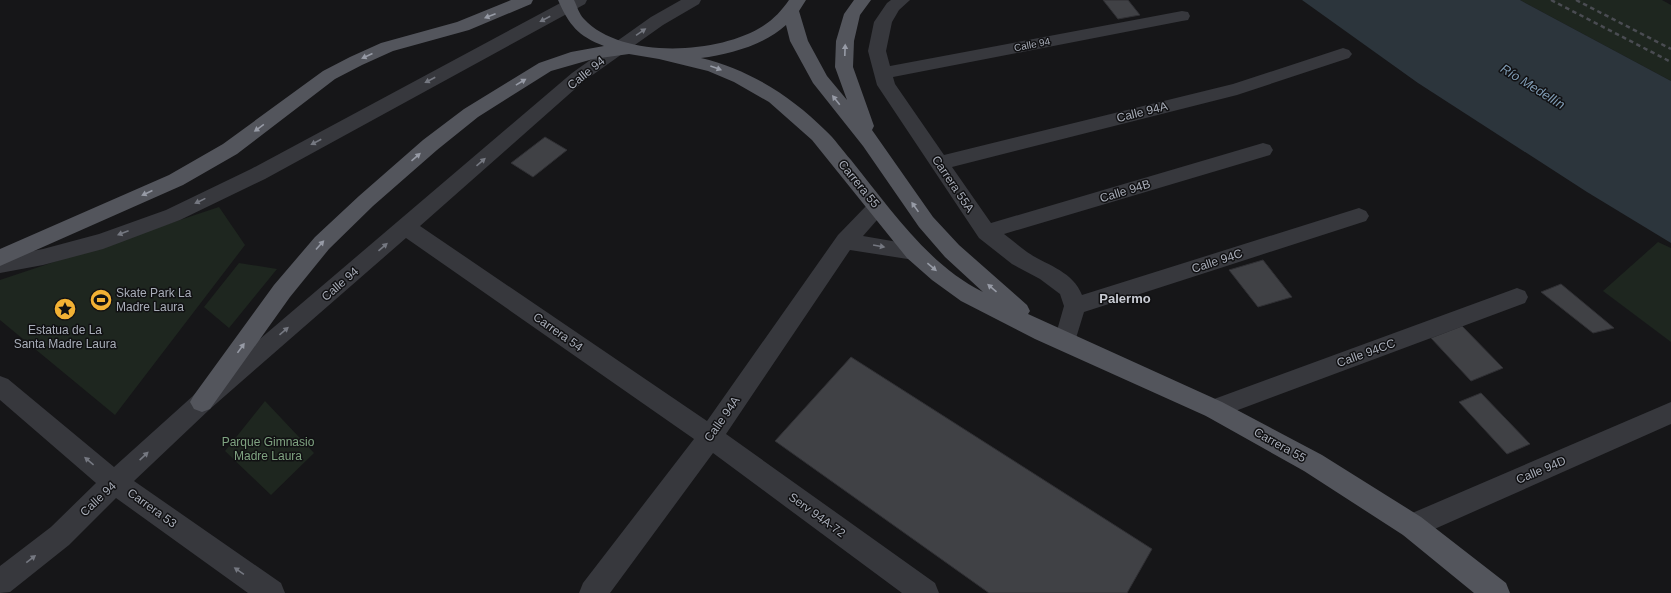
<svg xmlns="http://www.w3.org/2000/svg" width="1671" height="593" viewBox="0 0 1671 593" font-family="Helvetica,sans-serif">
  <rect width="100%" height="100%" fill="#161618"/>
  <!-- green -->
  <path fill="#1e261f" d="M1520,0H1662L1671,5V81Z
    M219,207L245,245L115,415L0,320V280Z
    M1658,242L1671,248V342L1603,291Z
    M239,263L277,269L229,328L204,307Z
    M265,401L314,453L271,495L225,451Z"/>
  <!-- water -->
  <path fill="#2c353c" d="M1302,0H1520L1671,81V243L1587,192L1418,83Z"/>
  <!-- building -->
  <path fill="#404145" stroke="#303034" d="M1103,0H1128L1140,15L1118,19Z
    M545,137L567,150L533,177L511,163Z
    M1263,260L1292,297L1258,307L1229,270Z
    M1561,284L1614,328L1593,333L1541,292Z
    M1462,326L1503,368L1471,381L1431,338Z
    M851,357L1152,549L1127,593H989L775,441Z
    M1481,393L1530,444L1507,454L1459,402Z"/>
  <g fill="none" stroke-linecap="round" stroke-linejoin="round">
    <!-- minor -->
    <path fill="#37383d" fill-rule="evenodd" d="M566,0H587L585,4L265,179L180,220L103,249L43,265L0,273V257L43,249L99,234L166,210L251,169Z
      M681,0H701L699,4L663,25L584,81L420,226L707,421L838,235L870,202L877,199L884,202L887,207L884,212L863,236L921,246L925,252L921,258L914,260L850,250L726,434L935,583L939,593H902L713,453L610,593H579L583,583L694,439L406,238L210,409L134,481L281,583L285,593H248L116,498L69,545L10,592L0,593V566L51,527L96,483L0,400V376L8,379L114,467L194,395L572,73L651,17Z
      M891,0H910L899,10L892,22L886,51L890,66L1182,11L1188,12L1190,16L1188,20L1182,21L893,77L895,84L944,155L1233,84L1343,48L1349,50L1352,54L1349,58L1237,95L952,167L991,223L1263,143L1270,145L1273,150L1270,155L1004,234C1012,240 1019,246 1027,252C1046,265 1073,271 1082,295L1359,208L1366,211L1369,216L1366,221L1084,312L1073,348L1065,350L1057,348L1054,341L1064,306L1060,294L1040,279L1012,264L979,238L877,85L868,51L874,22L887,3Z
      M1517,288L1525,291L1528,297L1525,303L1214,419L1206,416L1202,409L1206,402Z
      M1671,402V424L1421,535L1412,538L1403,535L1399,526L1403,517Z"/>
    <!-- major -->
    <path fill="#53555c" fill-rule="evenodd" d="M511,0H533L531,4L469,30L393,51L362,65L335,79L237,154L183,185L0,266V249L169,175L223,144L323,71L350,57L381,43L457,22Z
      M558,0H574C577,6 579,14 584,19C622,60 720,54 763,26C774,19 782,10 789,0H806L799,11L808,41L827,76L847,100L835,67L836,41L844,14L854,0H871L860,15L854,41L853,67L874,126L872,130L933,217L959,245L1027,305L1030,311L1028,314L1222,402L1322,455L1421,517L1506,583L1510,593H1474L1403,535L1304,471L1206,416L1035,339L961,301L932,280L907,258L812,140L769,102L734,82L708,71L659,59L629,54L593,59L551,71L478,117L437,150L373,206L329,249L290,297L210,409L202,412L194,409L190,402L194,395L274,285L315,237L359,196L423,140L464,109L539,63L571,52L604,46C578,36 569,25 558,0ZM786,25L790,41L813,83L863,146L919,227L945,257L983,292C928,265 889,207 851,160C842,150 835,139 825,130C791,96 748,69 701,58C730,54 764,45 786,25Z"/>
    <!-- rail -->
    <path stroke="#4a4c52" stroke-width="2.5" stroke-dasharray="4.5 3.5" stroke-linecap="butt" d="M1551,0L1671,62
      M1576,0L1671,49"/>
  </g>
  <!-- one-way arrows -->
  <defs><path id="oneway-solid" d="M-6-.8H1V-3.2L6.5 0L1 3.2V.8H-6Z"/></defs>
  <g fill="#979ba6">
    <use href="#oneway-solid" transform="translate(490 16) rotate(159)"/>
    <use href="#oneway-solid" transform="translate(845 50) rotate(-88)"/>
    <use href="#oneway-solid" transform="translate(367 56) rotate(156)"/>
    <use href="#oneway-solid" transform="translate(716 68) rotate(20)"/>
    <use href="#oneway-solid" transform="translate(521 82) rotate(-31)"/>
    <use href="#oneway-solid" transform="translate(836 100) rotate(-129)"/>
    <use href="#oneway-solid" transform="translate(259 128) rotate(144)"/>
    <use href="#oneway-solid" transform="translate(416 157) rotate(-41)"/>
    <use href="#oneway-solid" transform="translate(147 193) rotate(155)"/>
    <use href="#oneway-solid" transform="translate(915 207) rotate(-125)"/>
    <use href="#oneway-solid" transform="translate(320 245) rotate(-48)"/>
    <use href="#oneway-solid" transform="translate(932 267) rotate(40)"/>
    <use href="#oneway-solid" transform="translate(992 288) rotate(-139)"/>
    <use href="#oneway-solid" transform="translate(241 348) rotate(-54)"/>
  </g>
  <g fill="#757881">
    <use href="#oneway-solid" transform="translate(545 19) rotate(152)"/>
    <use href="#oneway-solid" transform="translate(641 32) rotate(-34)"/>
    <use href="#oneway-solid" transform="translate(430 80) rotate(152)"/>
    <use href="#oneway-solid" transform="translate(316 142) rotate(152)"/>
    <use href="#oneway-solid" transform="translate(481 162) rotate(-41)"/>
    <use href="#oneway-solid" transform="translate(200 201) rotate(154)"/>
    <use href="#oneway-solid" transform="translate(123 233) rotate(159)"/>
    <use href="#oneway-solid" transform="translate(879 246) rotate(10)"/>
    <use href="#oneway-solid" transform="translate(383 247) rotate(-41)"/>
    <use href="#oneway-solid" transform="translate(284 331) rotate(-41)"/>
    <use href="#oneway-solid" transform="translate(144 456) rotate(-43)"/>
    <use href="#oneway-solid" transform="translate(89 461) rotate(-140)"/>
    <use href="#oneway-solid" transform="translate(31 559) rotate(-38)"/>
    <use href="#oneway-solid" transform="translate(239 571) rotate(-145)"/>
  </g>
  <!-- icons -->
  <defs>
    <g id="stadium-disc" transform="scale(1.15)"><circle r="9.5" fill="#f2b134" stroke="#111113"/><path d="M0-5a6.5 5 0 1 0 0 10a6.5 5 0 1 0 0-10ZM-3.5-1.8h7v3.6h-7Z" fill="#111"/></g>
    <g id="sight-disc" transform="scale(1.15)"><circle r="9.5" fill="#f2b134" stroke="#111113"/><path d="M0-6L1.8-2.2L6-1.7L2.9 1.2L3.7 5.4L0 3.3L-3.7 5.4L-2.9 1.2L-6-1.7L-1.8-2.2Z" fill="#111"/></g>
  </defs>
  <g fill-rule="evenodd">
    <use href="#stadium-disc" x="101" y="300"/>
    <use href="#sight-disc" x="65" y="309"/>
  </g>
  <g text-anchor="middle" stroke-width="3" stroke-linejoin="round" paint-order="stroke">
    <!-- far-street labels -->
    <g font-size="10" fill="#a8adb8" stroke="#111113">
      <text transform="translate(1032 44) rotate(-11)" y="4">Calle 94</text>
    </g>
    <!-- street labels -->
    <g font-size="12" fill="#a8adb8" stroke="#111113">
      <text transform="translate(586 73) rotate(-39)" y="4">Calle 94</text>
      <text transform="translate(1142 112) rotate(-14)" y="4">Calle 94A</text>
      <text transform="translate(859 184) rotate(51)" y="4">Carrera 55</text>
      <text transform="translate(953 184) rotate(56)" y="4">Carrera 55A</text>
      <text transform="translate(1125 191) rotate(-17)" y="4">Calle 94B</text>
      <text transform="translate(1217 261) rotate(-18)" y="4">Calle 94C</text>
      <text transform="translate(340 284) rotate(-41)" y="4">Calle 94</text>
      <text transform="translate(558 332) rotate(35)" y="4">Carrera 54</text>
      <text transform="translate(1366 353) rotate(-20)" y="4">Calle 94CC</text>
      <text transform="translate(722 419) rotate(-55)" y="4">Calle 94A</text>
      <text transform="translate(1280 445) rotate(29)" y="4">Carrera 55</text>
      <text transform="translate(1541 470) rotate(-23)" y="4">Calle 94D</text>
      <text transform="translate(98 499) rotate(-43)" y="4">Calle 94</text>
      <text transform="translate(152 508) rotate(36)" y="4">Carrera 53</text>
      <text transform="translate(817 515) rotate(36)" y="4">Serv 94A-72</text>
    </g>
    <!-- poi labels -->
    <g font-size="12" fill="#a8adb8" stroke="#111113" text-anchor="start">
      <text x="116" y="297">Skate Park La<tspan x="116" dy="14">Madre Laura</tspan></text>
      <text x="65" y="334" text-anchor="middle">Estatua de La<tspan x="65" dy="14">Santa Madre Laura</tspan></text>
    </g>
    <!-- park labels -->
    <g font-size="12" fill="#7fa381" stroke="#111113">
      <text x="268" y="446">Parque Gimnasio<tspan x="268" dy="14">Madre Laura</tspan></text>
    </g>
    <!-- water labels -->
    <g font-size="13" font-style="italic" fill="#7f9bb3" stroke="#111113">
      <text transform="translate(1533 86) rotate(32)" y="5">Río Medellín</text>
    </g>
    <!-- neighbourhood labels -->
    <g font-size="13" font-weight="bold" fill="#c9ccd4" stroke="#111113">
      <text x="1125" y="303">Palermo</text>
    </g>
  </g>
</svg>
